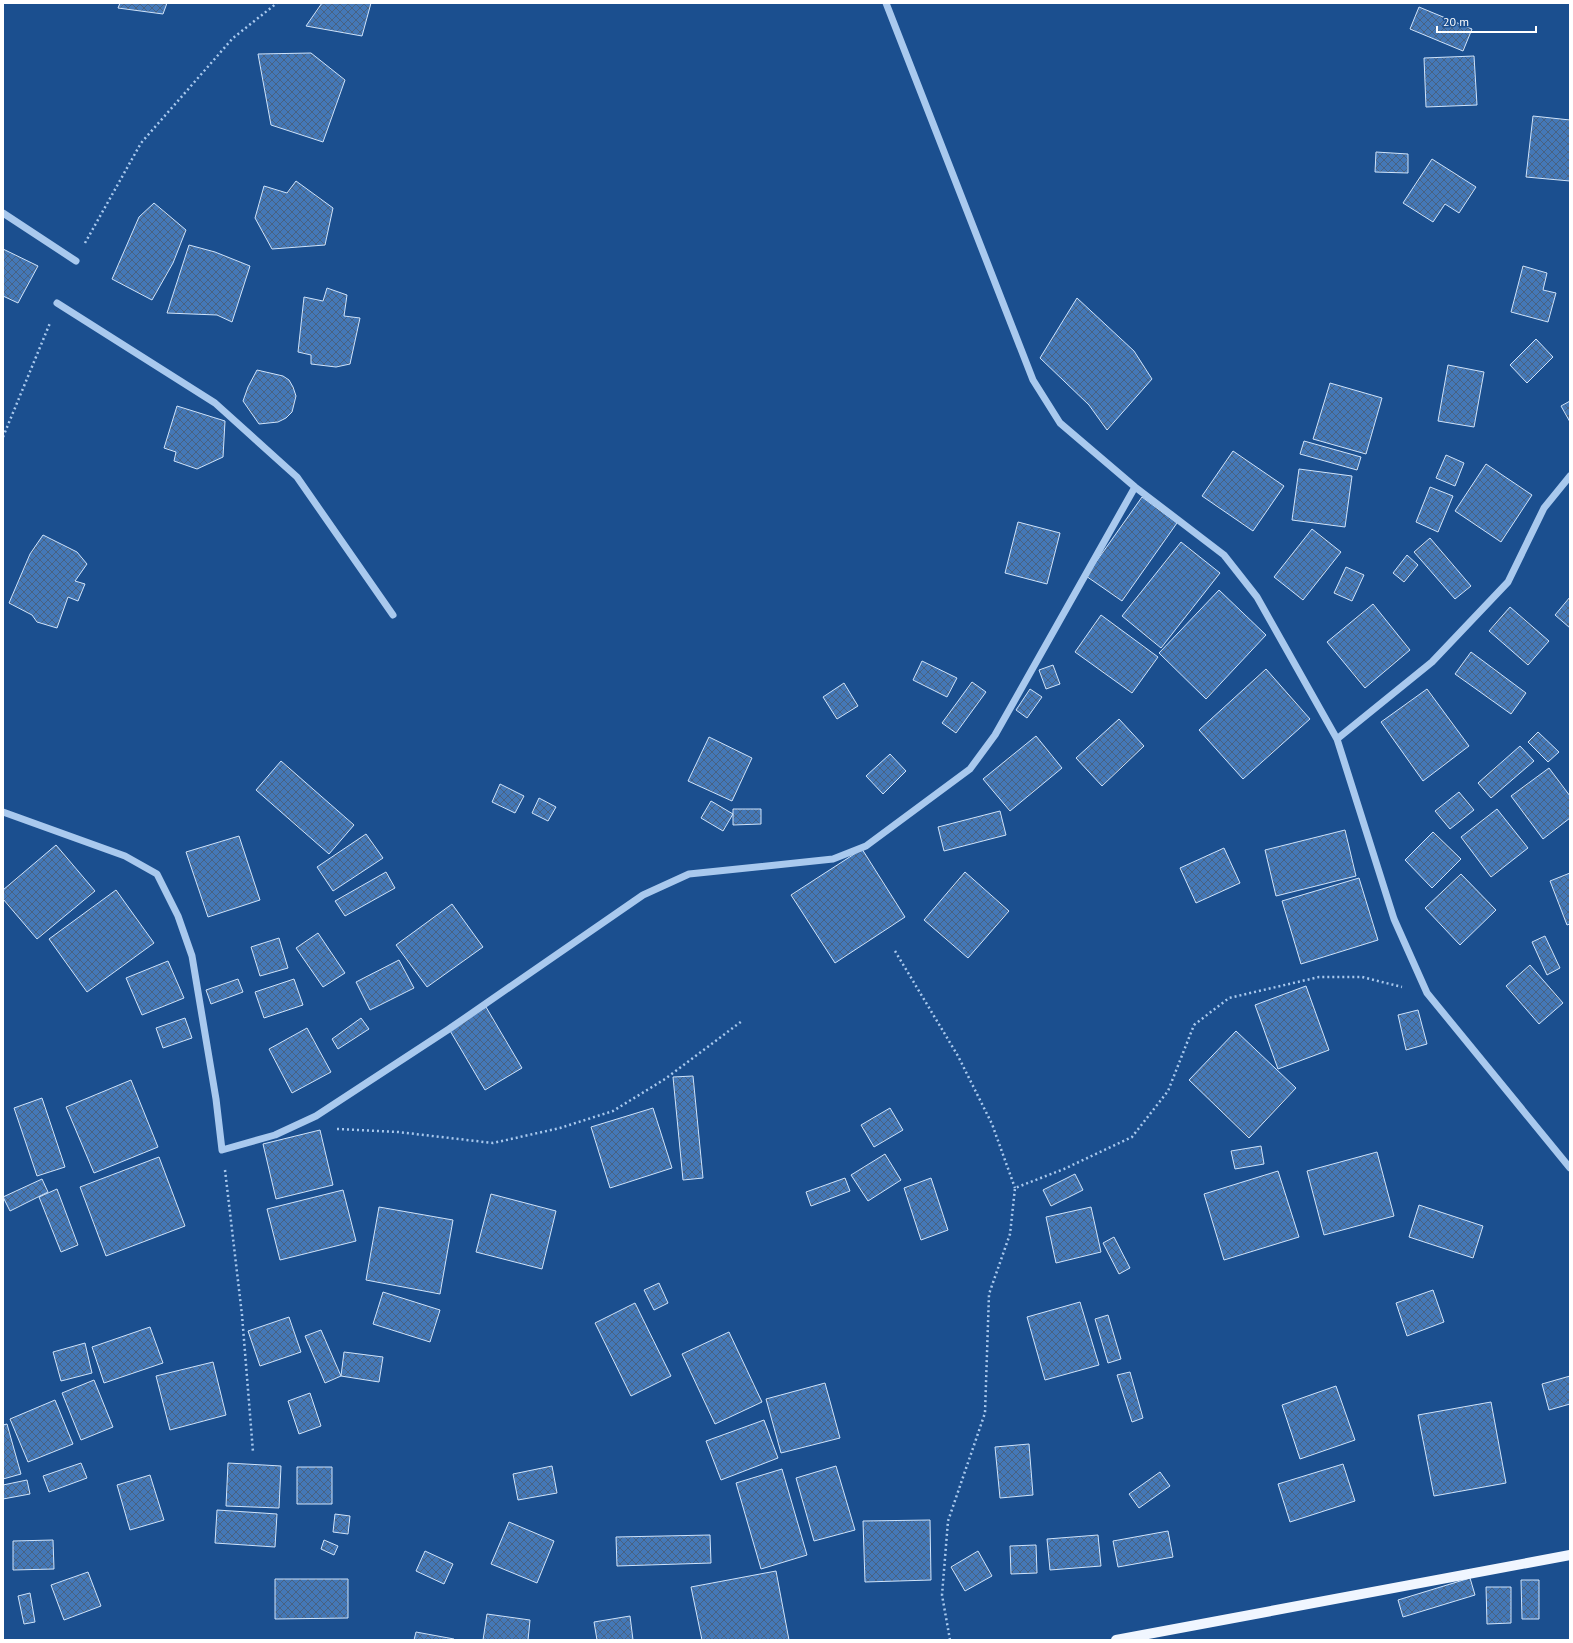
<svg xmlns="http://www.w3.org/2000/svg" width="1573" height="1643" viewBox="0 0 1573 1643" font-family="'PT Sans',sans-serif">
  <defs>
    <pattern id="building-cross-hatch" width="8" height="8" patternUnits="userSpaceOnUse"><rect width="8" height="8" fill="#4478b7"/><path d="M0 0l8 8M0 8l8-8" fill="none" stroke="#486282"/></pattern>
  </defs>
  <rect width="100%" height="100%" fill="#1b4f8f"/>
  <!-- building -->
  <path fill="url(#building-cross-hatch)" stroke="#cfe3fa" d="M120,3H167L163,14L118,8Z
    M322,3H371L362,36L306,26Z
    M1419,7L1472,29L1463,51L1410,29Z
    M311,53L345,80L323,142L271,125L258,54Z
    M1474,56L1477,105L1426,107L1424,58Z
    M1533,116L1570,120V181L1526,177Z
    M1376,152L1408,154V173L1375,172Z
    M1432,159L1476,187L1459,213L1445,204L1433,222L1403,203Z
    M296,181L333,208L325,245L272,249L255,218L264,186L287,193Z
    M154,203L186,230L173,263L152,300L112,279L139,217Z
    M189,245L215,252L250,266L232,322L217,315L167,313Z
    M3,249L38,266L18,303L3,296Z
    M1523,266L1547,273L1543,290L1556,293L1548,322L1511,312Z
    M327,288L347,295L344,316L360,318L350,364L336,367L311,364V355L298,352L304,297L323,301Z
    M1077,298L1134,351L1152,379L1107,430L1089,405L1040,358Z
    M1536,339L1553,357L1527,383L1510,365Z
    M1448,365L1484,372L1474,427L1438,421Z
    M257,370L283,376L289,380L293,387L296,396L292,412L286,418L278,422L259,424L243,401L248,387Z
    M1330,383L1382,398L1366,454L1313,439Z
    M1570,401V422L1561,406Z
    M177,406L225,421L223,457L197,469L174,461L176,452L164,448Z
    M1304,441L1361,457L1357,470L1300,454Z
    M1233,451L1284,486L1253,531L1202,496Z
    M1446,455L1464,463L1455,486L1436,478Z
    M1486,464L1532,495L1501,542L1455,511Z
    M1299,469L1352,476L1345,527L1292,520Z
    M1430,487L1453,496L1438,532L1416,522Z
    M1142,497L1177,523L1122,601L1086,576Z
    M1018,522L1060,533L1047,584L1005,573Z
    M1312,529L1341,552L1303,600L1274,577Z
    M43,535L77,552L87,564L75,581L85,584L78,601L68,597L57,628L37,622L32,615L9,603L30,554Z
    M1430,538L1471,586L1455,599L1414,552Z
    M1181,542L1220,573L1161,648L1122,616Z
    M1407,555L1418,565L1404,582L1393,573Z
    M1346,567L1364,575L1352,601L1334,593Z
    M1219,590L1266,635L1206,699L1159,653Z
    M1570,597V628L1555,615Z
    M1373,604L1410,650L1365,688L1327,642Z
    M1510,607L1549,641L1528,665L1489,631Z
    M1101,615L1158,657L1132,693L1075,652Z
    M1471,652L1526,693L1511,714L1455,674Z
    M922,661L957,678L947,697L913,680Z
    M1053,665L1060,684L1046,689L1039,670Z
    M1266,669L1310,719L1243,779L1199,730Z
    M972,682L986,692L956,733L942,723Z
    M844,683L858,706L837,719L823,697Z
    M1030,689L1042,697L1027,718L1016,710Z
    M1427,689L1469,746L1423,781L1381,722Z
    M1119,719L1144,746L1102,786L1076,758Z
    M1538,732L1559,752L1548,762L1528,742Z
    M1036,736L1062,768L1010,811L983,779Z
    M709,737L752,758L732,801L688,781Z
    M1520,746L1534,761L1491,798L1478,783Z
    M890,754L906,771L883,794L866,776Z
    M281,761L354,825L329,854L256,790Z
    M1549,768L1570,796V818L1543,839L1511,796Z
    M500,784L524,796L515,813L492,802Z
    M1459,792L1474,810L1450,829L1435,811Z
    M539,798L556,807L548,821L532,813Z
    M711,801L733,814L723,831L701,818Z
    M733,809H761V824L733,825Z
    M1497,809L1528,848L1491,877L1461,837Z
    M1000,811L1006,835L944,851L938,827Z
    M1345,830L1356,876L1276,896L1265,850Z
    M1433,832L1461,859L1432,888L1405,860Z
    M366,834L383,858L333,891L317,867Z
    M239,836L260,900L208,917L186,852Z
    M56,845L95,891L37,939L3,899V890Z
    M1224,848L1240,883L1196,903L1180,868Z
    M862,849L905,917L835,963L791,895Z
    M386,872L395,888L345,916L335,901Z
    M965,872L1009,911L968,958L924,920Z
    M1570,873V924L1567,925L1550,881Z
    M1461,874L1496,910L1460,945L1425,908Z
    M1359,878L1378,940L1301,964L1282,901Z
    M116,890L154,943L87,992L49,939Z
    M452,904L483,947L427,987L396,945Z
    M318,933L345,973L323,987L296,948Z
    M1545,936L1560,968L1547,975L1532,942Z
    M279,938L288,968L260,976L251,947Z
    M399,960L414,988L370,1010L356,982Z
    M168,961L184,998L142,1015L126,978Z
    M1530,965L1563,1003L1539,1024L1506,986Z
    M238,979L243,992L211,1004L206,990Z
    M294,979L303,1005L264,1018L255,992Z
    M1306,986L1329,1050L1278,1069L1255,1005Z
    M486,1007L522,1068L485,1090L449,1029Z
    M1418,1010L1427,1044L1406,1050L1398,1015Z
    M185,1018L192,1038L163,1048L156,1028Z
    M361,1018L369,1029L338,1049L332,1039Z
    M307,1028L331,1072L292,1093L269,1049Z
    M1236,1031L1296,1088L1249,1138L1189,1080Z
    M693,1076L703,1178L683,1180L673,1077Z
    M131,1080L158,1147L94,1173L66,1107Z
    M42,1098L65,1167L37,1176L14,1108Z
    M653,1108L672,1168L610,1188L591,1127Z
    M890,1108L903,1130L874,1147L861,1125Z
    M320,1130L333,1185L276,1199L263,1144Z
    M1261,1146L1264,1164L1235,1169L1231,1151Z
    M1377,1152L1394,1216L1324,1235L1307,1171Z
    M885,1154L901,1180L868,1201L851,1175Z
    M159,1157L185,1226L106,1256L80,1187Z
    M1278,1171L1299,1237L1224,1260L1204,1194Z
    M1075,1174L1083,1190L1051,1206L1043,1190Z
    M845,1178L850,1191L811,1206L806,1192Z
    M931,1178L948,1230L921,1240L904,1188Z
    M42,1179L48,1192L10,1211L3,1197Z
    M57,1189L78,1245L61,1252L39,1197Z
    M343,1190L356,1241L280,1260L267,1209Z
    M491,1194L556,1211L542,1269L476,1252Z
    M1419,1205L1483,1226L1473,1258L1409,1237Z
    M379,1207L453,1220L440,1294L366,1280Z
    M1091,1207L1101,1252L1056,1263L1046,1217Z
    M1114,1237L1130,1268L1119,1274L1103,1243Z
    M659,1283L668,1303L654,1310L644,1290Z
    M1433,1290L1444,1322L1407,1336L1396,1303Z
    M383,1292L440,1310L430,1342L373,1324Z
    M1080,1302L1099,1365L1045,1380L1027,1317Z
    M635,1303L671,1376L631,1396L595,1323Z
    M1108,1315L1121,1359L1108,1363L1095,1319Z
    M289,1317L301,1352L260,1366L248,1331Z
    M150,1327L163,1363L104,1383L92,1347Z
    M321,1330L341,1376L325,1383L305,1336Z
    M729,1332L762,1402L715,1424L682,1354Z
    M85,1343L92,1373L61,1381L53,1352Z
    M344,1352L383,1357L379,1382L341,1376Z
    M213,1362L226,1415L170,1430L156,1376Z
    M1130,1372L1143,1418L1132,1422L1117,1375Z
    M1570,1376V1404L1549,1410L1542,1384Z
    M94,1380L113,1427L81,1440L62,1393Z
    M825,1383L840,1438L781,1453L766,1399Z
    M1336,1386L1355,1440L1300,1459L1282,1405Z
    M310,1393L321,1426L299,1434L288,1401Z
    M55,1400L73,1444L28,1462L10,1419Z
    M1491,1402L1506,1483L1434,1496L1418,1415Z
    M764,1420L778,1458L721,1480L706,1441Z
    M7,1424L21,1474L3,1479V1425Z
    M1029,1444L1033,1495L1000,1498L995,1447Z
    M81,1463L87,1478L49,1492L43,1476Z
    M228,1463L281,1466L279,1508L226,1506Z
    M1343,1464L1355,1501L1290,1522L1278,1484Z
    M552,1466L557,1493L518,1500L513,1474Z
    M836,1466L855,1530L814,1541L796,1478Z
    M297,1467H332V1504H297Z
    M782,1469L807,1555L761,1569L736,1483Z
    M1160,1472L1170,1486L1139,1508L1129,1494Z
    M150,1475L164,1520L130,1530L117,1485Z
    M27,1480L30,1494L3,1499V1485Z
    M217,1510L277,1514L275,1547L215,1543Z
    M335,1514L350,1516L348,1534L333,1532Z
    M930,1520L931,1580L865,1582L863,1521Z
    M509,1522L554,1541L537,1583L491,1564Z
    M1168,1531L1173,1557L1118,1567L1113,1541Z
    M710,1535L711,1563L617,1566L616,1537Z
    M1098,1535L1101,1566L1050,1570L1047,1539Z
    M53,1540L54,1569L13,1570V1541Z
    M324,1540L338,1546L334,1555L321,1549Z
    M1036,1545L1037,1573L1011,1574L1010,1546Z
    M425,1551L453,1564L444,1584L416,1571Z
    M978,1551L992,1576L965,1591L951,1567Z
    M776,1571L789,1640H702L691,1587Z
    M88,1572L101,1606L64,1620L51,1585Z
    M1470,1578L1475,1595L1403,1617L1398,1600Z
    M275,1579H348V1618L275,1619Z
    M1521,1580H1539V1619H1522Z
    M1486,1587H1511V1623L1487,1624Z
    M30,1593L35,1622L24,1624L18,1596Z
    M487,1614L530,1620L528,1640H483Z
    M630,1616L633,1640H597L594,1622Z
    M416,1632L454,1639V1640H414Z"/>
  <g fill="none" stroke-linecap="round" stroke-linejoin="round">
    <!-- path -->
    <path stroke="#a9c9ee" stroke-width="2.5" stroke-dasharray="2 3" stroke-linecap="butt" d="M85,243L141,143L233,38L277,3
      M3,437L50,323
      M895,951L958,1056L992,1124L1015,1188
      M337,1129L398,1132L493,1143L560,1128L613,1111L665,1079L742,1021
      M225,1170L242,1315L253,1452
      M950,1640L942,1595L948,1521L985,1413L989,1294L1010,1234L1015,1188L1064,1169L1132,1137L1168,1091L1194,1025L1229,998L1319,977H1362L1402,987"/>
    <!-- minor -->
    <path stroke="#a9c9ee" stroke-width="7" d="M886,3L1033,380L1060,423L1135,487L1224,555L1257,597L1337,739L1394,919L1427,993L1570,1168
      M3,213L76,261
      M57,303L215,403L297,477L393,615
      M1337,739L1432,662L1508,582L1544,508L1570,476
      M3,812L125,856L157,874L178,916L192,956L216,1099L222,1150L275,1135L316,1116L449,1029L643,895L689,874L833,859L866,846L970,769L995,735L1135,487"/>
    <!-- major -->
    <path stroke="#f0f6ff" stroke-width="10" d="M1116,1640L1570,1555"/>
  </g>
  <!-- border -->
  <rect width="1573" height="1643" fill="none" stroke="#ffffff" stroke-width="8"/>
  <!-- scale -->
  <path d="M1437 26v6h99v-6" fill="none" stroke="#ffffff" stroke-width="2"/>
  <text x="1443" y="26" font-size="12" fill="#ffffff" stroke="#1b4f8f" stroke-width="3" paint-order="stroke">20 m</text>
</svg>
